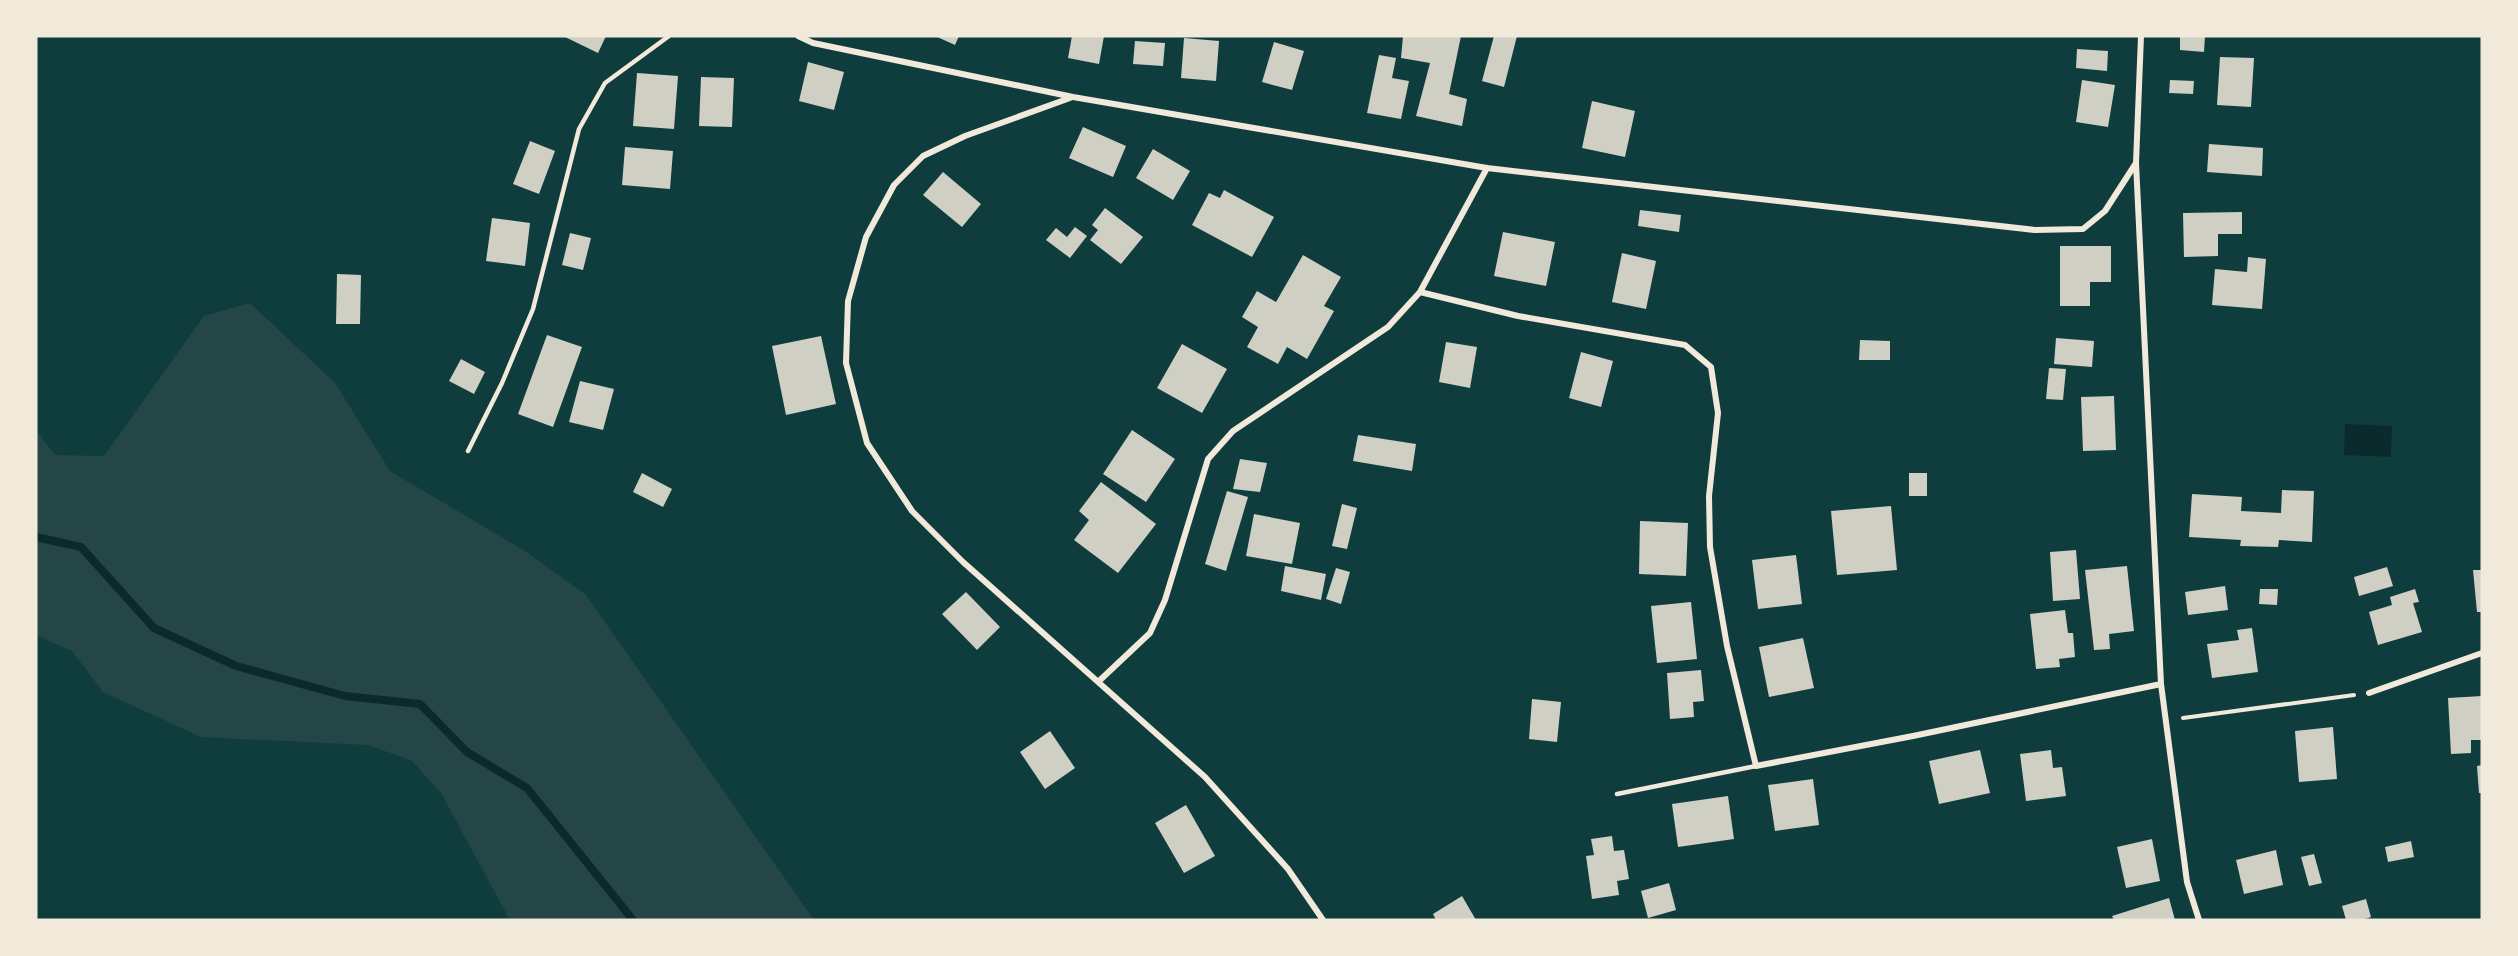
<svg xmlns="http://www.w3.org/2000/svg" width="2518" height="956" viewBox="0 0 2518 956" font-family="'Work Sans',sans-serif">
  <rect width="100%" height="100%" fill="#0f3d3e"/>
  <!-- green -->
  <path fill="#244646" d="M250,303L335,383L390,471L525,551L586,595L814,920H510L441,793L411,760L367,745L201,737L103,692L72,651L36,635V430L55,455L104,456L204,316Z"/>
  <!-- water -->
  <path fill="#0a2a2b" d="M2345,424L2392,426L2391,457L2344,455Z"/>
  <g fill="none" stroke-linecap="round" stroke-linejoin="round">
    <!-- stream -->
    <path stroke="#0a2a2b" stroke-width="8" d="M36,537L81,547L154,628L236,666L345,696L420,704L467,752L527,788L633,920"/>
  </g>
  <!-- building -->
  <path fill="#cfcfc3" d="M563,36H606L598,53Z
    M935,36H959L955,45Z
    M1072,36H1104L1099,64L1068,58Z
    M1403,36H1461L1449,94L1467,99L1462,126L1416,116L1430,63L1401,58Z
    M1494,36H1517L1504,87L1482,81Z
    M2180,36H2205L2204,52L2180,50Z
    M1184,38L1219,41L1216,81L1181,78Z
    M1135,41L1165,43L1163,66L1133,64Z
    M1274,42L1304,51L1292,90L1262,82Z
    M2077,49L2108,51L2107,71L2076,68Z
    M1379,55L1396,58L1392,78L1409,81L1401,119L1367,113Z
    M2220,57L2254,58L2251,107L2217,105Z
    M808,62L844,72L834,110L799,101Z
    M637,73L678,76L674,129L633,126Z
    M701,77L734,78L732,127L699,126Z
    M2082,80L2115,85L2108,127L2076,122Z
    M2170,80L2194,81L2193,94L2169,93Z
    M1592,101L1635,111L1625,157L1582,148Z
    M1083,127L1126,146L1113,177L1069,158Z
    M530,141L555,151L539,194L513,184Z
    M2209,144L2263,148L2262,176L2207,172Z
    M625,147L673,151L670,189L622,185Z
    M1153,149L1190,171L1173,200L1136,178Z
    M943,172L981,204L962,227L923,195Z
    M1224,190L1274,217L1252,257L1192,225L1209,193L1220,198Z
    M1105,208L1143,237L1121,264L1090,240L1098,230L1092,225Z
    M1640,210L1681,215L1679,232L1638,226Z
    M2242,212V234H2218V256L2184,257L2183,213Z
    M492,218L530,223L525,266L486,261Z
    M1075,227L1087,236L1070,258L1046,240L1056,228L1067,237Z
    M1503,232L1555,242L1546,286L1494,276Z
    M570,233L591,238L583,270L562,265Z
    M2060,246H2111V282H2090V306H2060Z
    M1622,253L1656,261L1646,309L1612,302Z
    M1303,255L1341,277L1324,306L1334,311L1307,359L1287,347L1278,364L1247,347L1258,327L1242,317L1257,291L1276,302Z
    M2248,257L2266,259L2262,309L2212,305L2215,269L2247,272Z
    M337,274L361,275L360,324H336Z
    M547,335L582,347L553,427L518,414Z
    M821,336L836,404L786,415L772,346Z
    M2056,338L2094,341L2092,367L2054,364Z
    M1860,340L1890,341V360H1859Z
    M1446,342L1477,347L1470,388L1439,382Z
    M1182,344L1227,369L1202,413L1157,388Z
    M1581,352L1613,361L1601,407L1569,398Z
    M461,359L485,372L474,394L449,381Z
    M2049,368L2066,369L2063,400L2046,399Z
    M580,381L614,389L603,430L569,422Z
    M2114,396L2116,450L2083,451L2081,397Z
    M1132,430L1175,459L1146,502L1103,474Z
    M1358,435L1416,444L1412,471L1353,461Z
    M1240,459L1267,463L1260,492L1233,489Z
    M642,473L672,489L663,507L633,492Z
    M1909,473H1927V496H1909Z
    M1101,482L1156,524L1118,573L1074,540L1089,520L1079,511Z
    M2282,490L2314,491L2312,542L2279,540L2278,547L2240,546L2241,540L2189,537L2192,494L2242,497L2241,511L2281,513Z
    M1227,491L1248,497L1226,571L1205,564Z
    M1342,504L1357,508L1347,549L1332,546Z
    M1891,506L1897,570L1837,575L1831,511Z
    M1254,514L1300,523L1292,564L1246,556Z
    M1640,521L1688,523L1686,576L1639,574Z
    M2076,550L2080,599L2053,601L2050,552Z
    M1796,555L1802,604L1758,609L1752,560Z
    M1285,566L1326,574L1321,600L1281,591Z
    M2127,566L2134,631L2109,634L2110,649L2094,650L2085,570Z
    M2387,567L2393,586L2359,596L2354,577Z
    M1336,568L1350,572L1341,604L1326,599Z
    M2473,570H2482V612H2477Z
    M2225,586L2228,610L2188,615L2185,592Z
    M2260,589H2278L2277,605L2259,604Z
    M2415,589L2419,602L2413,603L2422,632L2378,645L2369,612L2392,605L2390,597Z
    M966,592L1000,627L977,650L942,614Z
    M1691,602L1697,659L1657,663L1651,606Z
    M2065,610L2068,633H2073L2075,657L2059,659L2060,667L2036,669L2030,614Z
    M2252,628L2258,672L2212,678L2207,644L2239,640L2237,630Z
    M1803,638L1814,688L1769,697L1759,647Z
    M1701,670L1704,701L1693,702L1694,717L1670,719L1667,673Z
    M2482,696V740H2471V753L2451,754L2448,698Z
    M1532,699L1561,702L1557,742L1529,739Z
    M2333,727L2337,779L2299,782L2295,731Z
    M1050,731L1075,768L1045,789L1020,752Z
    M1980,750L1990,793L1939,804L1929,761Z
    M2051,750L2053,768L2062,767L2066,796L2026,801L2020,754Z
    M2482,765V793H2479L2477,766Z
    M1813,779L1819,825L1775,831L1768,785Z
    M1728,796L1734,839L1678,847L1672,804Z
    M1186,805L1215,856L1184,873L1155,823Z
    M1612,836L1614,851L1624,850L1629,879L1617,881L1619,895L1592,899L1586,856L1594,855L1591,839Z
    M2152,839L2160,881L2126,888L2117,847Z
    M2411,841L2414,857L2388,862L2385,847Z
    M2276,850L2283,885L2244,894L2236,860Z
    M2314,854L2322,883L2309,886L2301,857Z
    M1669,883L1676,910L1648,918L1641,891Z
    M1462,896L1476,920H1436L1433,914Z
    M2169,898L2175,920H2114L2112,916Z
    M2366,899L2371,917L2362,920H2346L2342,906Z"/>
  <g fill="none" stroke-linecap="round" stroke-linejoin="round">
    <!-- path -->
    <path stroke="#f1e9da" stroke-width="4" d="M2183,718L2354,695"/>
    <!-- service -->
    <path stroke="#f1e9da" stroke-width="4.5" d="M468,451L502,383L533,309L579,129L605,83L669,36
      M1617,794L1756,766"/>
    <!-- minor -->
    <path stroke="#f1e9da" stroke-width="6" d="M798,36L813,43L1073,97L1487,168L2035,230L2083,229L2105,211L2136,163
      M2141,36L2136,163L2161,684L2187,882L2199,920
      M1070,98L965,136L923,156L894,185L866,237L848,301L846,363L867,443L912,511L963,562L1205,777L1288,869L1323,920
      M1420,292L1518,316L1685,345L1711,367L1718,413L1709,496L1710,547L1727,646L1756,766L1913,736L2161,684
      M1098,682L1150,633L1165,600L1208,459L1233,431L1388,327L1420,292L1487,168
      M2369,693L2482,653"/>
  </g>
  <!-- border -->
  <rect width="2518" height="956" fill="none" stroke="#f1e9da" stroke-width="75"/>
</svg>
